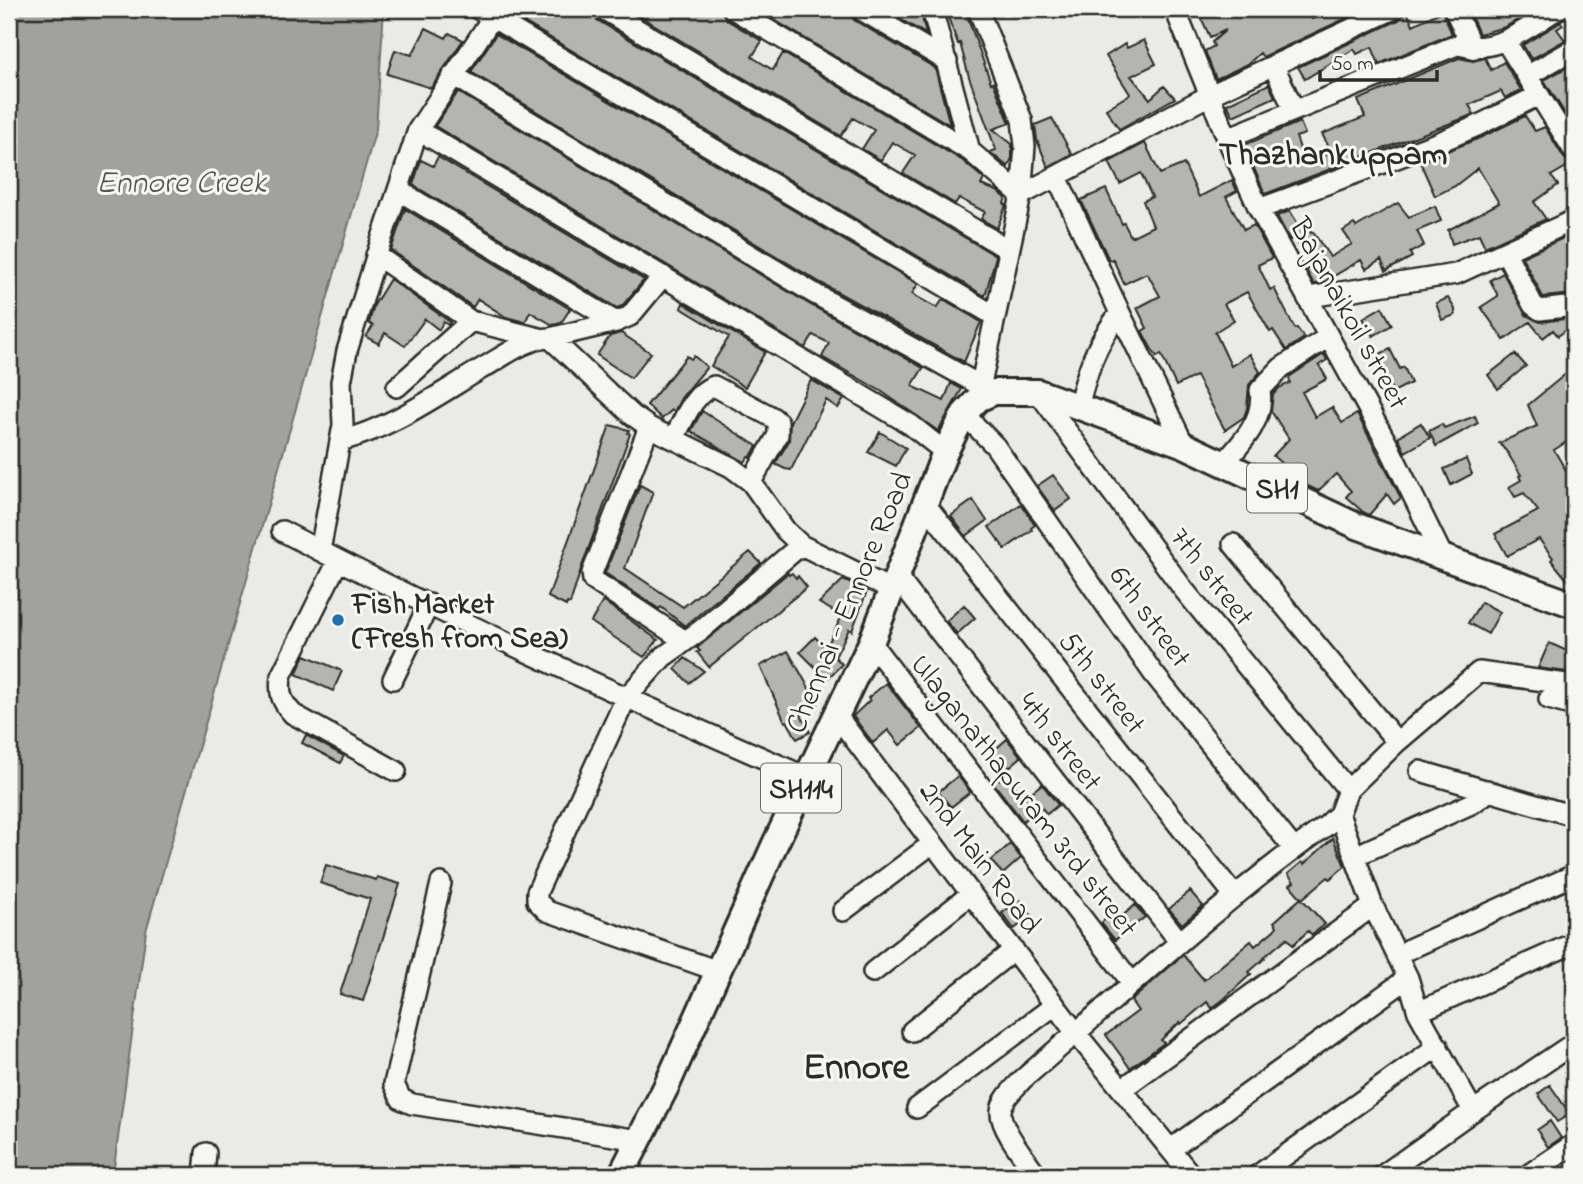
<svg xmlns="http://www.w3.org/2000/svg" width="1583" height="1184" viewBox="0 0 1583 1184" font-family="'Indie Flower',sans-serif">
  <rect width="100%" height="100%" fill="#eaeae6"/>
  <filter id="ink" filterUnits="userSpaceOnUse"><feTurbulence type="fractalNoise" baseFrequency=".0143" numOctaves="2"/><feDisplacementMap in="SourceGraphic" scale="14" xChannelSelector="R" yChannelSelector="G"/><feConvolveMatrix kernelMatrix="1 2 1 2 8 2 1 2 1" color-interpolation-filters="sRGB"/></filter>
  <g filter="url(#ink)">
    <!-- water -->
    <path fill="#a1a19e" stroke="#727270" stroke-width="2" d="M9,9H384L376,129L146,931L113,1175H9Z"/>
    <!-- building -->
    <path fill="#b4b4b1" stroke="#2b2b2b" stroke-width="2" d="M502,9H591L597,20L996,256L985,296Z
      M635,9H721L727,20L762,41L752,57L773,70L783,53L963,161L984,179L981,185L997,191L1006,198L1004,203L1006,205L997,228L981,219L985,212L959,198L955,204L903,173L915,155L892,142L881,160L862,149L874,130L853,118L841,136L633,12Z
      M756,9H848L854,20L935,68L950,125Z
      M883,9H920L926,34Z
      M945,9H961L963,14L966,13L991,83L993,82L1010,123L993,129L1012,144V158L1008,167L990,152L996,150L969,77L960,43L958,44Z
      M1197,9H1252L1258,17L1275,9H1306L1312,19L1333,9H1366L1263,57L1260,53L1248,64L1216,79L1205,51L1214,46L1212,42L1226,30L1210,37Z
      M1484,9H1527L1529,13L1505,27L1479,34L1471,16Z
      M1406,10L1413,25L1442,11L1452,34L1379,64L1372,47L1357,54L1354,49L1305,79L1298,67L1399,20Z
      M1561,22L1563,25L1557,29L1565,40L1531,59L1523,45Z
      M426,28L446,38L449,33L463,40L431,88L387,74L395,50L412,55Z
      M496,34L918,284L912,294L937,308L943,299L981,322L964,362L821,283L471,72Z
      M1144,40L1156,64L1131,76L1150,99L1164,86L1175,98L1119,129L1106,109L1130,94L1106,56L1125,44L1127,48Z
      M1459,58L1473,61L1485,58L1491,70L1504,62L1521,90L1505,98L1501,91L1469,105L1474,114L1472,115L1265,194L1244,145L1300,122L1305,134L1296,137L1304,160L1332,153L1322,134L1365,117L1358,100Z
      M1573,64L1574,66V128L1544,80Z
      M1269,84L1275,97L1233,116L1227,104Z
      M458,92L809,304L923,368L912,386L944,401L951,383L962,389L938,431L881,391L822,357L829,343L813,335L805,348L435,126Z
      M1525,116L1535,131L1545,127L1564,158L1573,163L1551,176L1558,185L1534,202L1546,219L1485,247L1479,234L1452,244L1448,230L1499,203L1478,168L1455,186L1435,196L1420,162L1482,137Z
      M1052,118L1072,154L1048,167L1037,140L1035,125Z
      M1145,143L1160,174L1184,164L1199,197L1232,180L1237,191L1226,197L1244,230L1254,225L1272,258L1258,265L1270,290L1274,288L1295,329L1297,328L1304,338L1286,350L1273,330L1270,332L1247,292L1224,304L1234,320L1215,332L1231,366L1250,354L1260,372L1249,385L1247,408L1244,417L1225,430L1196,376L1176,386L1161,354L1157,357L1150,346L1142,331L1147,328L1137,308L1160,296L1147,273L1124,284L1113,259L1109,260L1081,200L1106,189L1122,224L1124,223L1131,237L1153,226L1143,201L1152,197L1141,173L1120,184L1109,162Z
      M438,157L644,280L622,306L617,308L413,185L421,160L433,166Z
      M1398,203L1409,217L1435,206L1441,221L1417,231L1424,245L1410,253L1412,257L1386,271L1381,260L1366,269L1361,260L1322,283L1314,284L1306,270L1313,267L1294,238L1290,240L1277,216L1290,211L1298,224L1305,220L1311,233L1313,232L1330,257L1352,244L1343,231L1354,224L1356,227Z
      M405,209L570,309L561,323L553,325L530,312L525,322L506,317L478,299L473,307L391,250Z
      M1574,233V294L1543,297L1522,257Z
      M1503,273L1526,315L1540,322L1565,319L1570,327L1558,336L1553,330L1543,338L1530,322L1504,340L1481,307L1498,296L1490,280Z
      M390,279L450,322L448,325L443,322L439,330L425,319L405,346L385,333L379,344L366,337L373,326L369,323L374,305Z
      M1448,298L1455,309V315L1442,320L1436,303Z
      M683,303L765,352L745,387L711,366L729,337L681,308Z
      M1382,307L1392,325L1373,336L1363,318Z
      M621,333L651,353L631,378L597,355L610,336Z
      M1390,349L1400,369L1404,367L1411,383L1393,392L1374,357Z
      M1324,354L1327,360L1319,365L1327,379L1302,392L1315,417L1332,407L1342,423L1357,414L1401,498L1394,504L1387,494L1369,515L1363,512L1346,497L1351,491L1336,474L1318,491L1306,485L1273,456L1289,439L1271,411L1273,395L1279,388L1290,383L1289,377Z
      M1515,354L1526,366L1498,389L1488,375Z
      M687,356L691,359L694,356L707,367L681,398L674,412L672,410L662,419L647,405Z
      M1574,367V437L1554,450L1574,484V588L1551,560L1553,558L1539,539L1507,556L1495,534L1538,511L1524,493L1515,497L1509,487L1521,480L1519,476L1521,475L1507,452L1499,443L1537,426L1528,405Z
      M811,380L844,399L838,408L826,400L791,470L785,469L775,464L789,441L790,422Z
      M702,411L757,446L750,458L748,457L745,462L691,431Z
      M1475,416L1478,423L1436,446L1429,431L1442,424L1444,428Z
      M1421,423L1430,438L1405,452L1398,437Z
      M610,425L629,430L628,433L630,434L581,569L570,604L567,603L566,606L548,597Z
      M880,432L906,448L896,466L868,452Z
      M1466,459L1472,474L1451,485L1444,469Z
      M1053,475L1071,499L1055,511L1037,486Z
      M640,485L653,492L625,568L683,607L750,552L761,563L685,626L661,607L659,609L605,573Z
      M973,500L987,521L966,536L951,516Z
      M1021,504L1035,525L1031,528L1032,530L1005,549L989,527Z
      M788,573L789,575L792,573L796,578L798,576L807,587L709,667L697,652L700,651L697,648Z
      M843,580L867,591L852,631L849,629L835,657L842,664L827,679L800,652L815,637L826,648L842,616L819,603Z
      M603,601L658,640L644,657L591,622Z
      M1481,602L1500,612L1488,634L1468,623Z
      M964,605L975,618L957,634L946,621Z
      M1549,643L1574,654L1567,672L1538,668Z
      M788,651L818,704L801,715L810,732L797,739L787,721L785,722L760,666Z
      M305,655L342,671L333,691L296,674Z
      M685,658L704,671L689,683L675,669Z
      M886,683L921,728L900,745L888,730L873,743L853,716L870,700L868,698Z
      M306,735L344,756L340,763L302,743Z
      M1007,739L1021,757L1007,769L992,752Z
      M958,776L970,792L951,807L938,792Z
      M1009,778L1024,798L1042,784L1058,805L1047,814L1042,808L1023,821L992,781Z
      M1333,838L1345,866L1330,879L1328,877L1302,899L1290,885L1294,882L1288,874L1302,862L1304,864Z
      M1010,844L1021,858L1003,874L991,861Z
      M326,865L376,880L377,877L400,884L363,1001L340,994L370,899L320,883Z
      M1190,891L1203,906L1182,924L1169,909Z
      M1301,898L1325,924L1312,935L1308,931L1293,945L1287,938L1264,957L1265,958L1249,972L1251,974L1224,999L1212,1008L1207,1002L1181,1024L1180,1022L1161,1040L1164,1043L1130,1068L1106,1035L1138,1011L1131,1001L1183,955L1204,980L1251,941L1255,946L1274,930L1277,926L1274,922Z
      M1020,900L1032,916L1014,929L1002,913Z
      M1135,905L1145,917L1115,940L1101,923L1116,910L1121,917Z
      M1550,1085L1570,1114L1557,1122L1538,1094Z
      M1550,1121L1561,1138L1548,1147L1537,1130Z"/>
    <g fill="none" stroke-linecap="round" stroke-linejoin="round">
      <!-- minor casing -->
      <g stroke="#2b2b2b" stroke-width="24">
        <path id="minor" d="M478,9L995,316
          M603,9L1009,250
          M733,9L970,151L1021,195L1210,95L1394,9
          M860,9L947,61
          M932,9L970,151
          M978,9L1022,120L1025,146L1021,195L978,398
          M1175,9L1227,138L1259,209L1389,447L1443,557
          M1454,9L1473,49
          M1506,42L1539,95
          M1274,66L1294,110
          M453,75L815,294L981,386
          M1527,76L1574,49
          M418,130L911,425L945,452
          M1227,138L1457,45C1498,54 1525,29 1558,9
          M1057,177L1120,313L1184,445
          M398,190L616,322
          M1259,209L1437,143L1477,126L1539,95L1574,151
          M1506,253L1533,305L1540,310L1574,306
          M376,255L471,321
          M1309,297L1456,274L1574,220
          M550,338L632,415L649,427L731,467L751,482L786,531L801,545L892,590
          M397,387L471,321L539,338
          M1038,392L1184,590L1348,790
          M1078,407C1088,369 1095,345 1120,313
          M964,414L995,446L1153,673L1294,849
          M649,427L592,573L593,580L685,641
          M674,438C684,420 693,393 714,386L772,417L778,422V435L751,482
          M340,441C391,428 436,396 481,369C501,358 526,338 550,338L616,322L630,316L663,276
          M1224,463C1242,443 1265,419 1260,390L1281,368L1328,337
          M926,505L1234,895
          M282,531C453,621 630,700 806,777
          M1233,544L1397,742
          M320,551L343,425L341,382L347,351L380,244L418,130L492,18
          M338,561L281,676C279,694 281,701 293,714L396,771
          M897,577L1179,941
          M871,643L1132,983
          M393,679L429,604
          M1549,699L1574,706
          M837,716L1076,1033L1191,1175
          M1420,771L1574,816
          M1339,814L1373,906L1408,978L1418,1012L1473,1111
          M1366,851L1473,803L1483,796L1487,790
          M441,883L394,1084L401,1099L412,1104L639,1140
          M843,911L933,843
          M1409,949L1574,875
          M718,971L547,911L537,901V892L626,698L663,657L701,630L801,545
          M873,972L971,894
          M1418,1012L1574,943
          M912,1031L1014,950
          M1122,1089L1373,906
          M917,1108L1055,1005
          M1171,1149L1408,978
          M204,1175L206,1153
          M1037,1175C1027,1161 999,1127 1001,1111C1002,1099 1015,1088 1023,1079C1123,993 1218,903 1326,826L1339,814L1348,790L1397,742L1479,672L1574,685
          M1258,1175L1438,1046
          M1383,1175L1473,1111L1574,1043
          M1528,1175L1574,1144"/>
      </g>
      <!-- major casing -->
      <g stroke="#2b2b2b" stroke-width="30">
        <path id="major" d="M621,1175L666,1087L775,844L871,643L945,452L964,414L978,399L994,392H1038L1184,445L1357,526L1574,605"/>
      </g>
      <!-- minor -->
      <use href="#minor" stroke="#f6f6f2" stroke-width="19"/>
      <!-- major -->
      <use href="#major" stroke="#f6f6f2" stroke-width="24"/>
    </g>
  </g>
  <!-- markers -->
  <circle fill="#1f6fb2" stroke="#f6f6f2" stroke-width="2.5" cx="338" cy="620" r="7"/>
  <g text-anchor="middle" stroke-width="6" stroke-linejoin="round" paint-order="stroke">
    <!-- shield labels -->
    <g fill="#f6f6f2" stroke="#686867" stroke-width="2">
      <rect x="1247" y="463.5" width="60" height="49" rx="5"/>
      <rect x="761" y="763.5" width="80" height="49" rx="5"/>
    </g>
    <g font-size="28" font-weight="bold" fill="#2b2b2b">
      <text x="1277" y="498">SH1</text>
      <text x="801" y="798">SH114</text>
    </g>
    <!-- street labels -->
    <g font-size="30" fill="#2b2b2b" stroke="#f6f6f2">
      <text transform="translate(1350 313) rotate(61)" y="10">Bajanaikoil street</text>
      <text transform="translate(1213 576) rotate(52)" y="10">7th street</text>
      <text transform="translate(848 602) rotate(-67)" y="10">Chennai - Ennore Road</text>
      <text transform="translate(1151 616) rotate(54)" y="10">6th street</text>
      <text transform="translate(1103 682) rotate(52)" y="10">5th street</text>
      <text transform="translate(1061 741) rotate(52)" y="10">4th street</text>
      <text transform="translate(1025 795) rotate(52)" y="10">Ulaganathapuram 3rd street</text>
      <text transform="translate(981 857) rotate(53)" y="10">2nd Main Road</text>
    </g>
    <!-- poi labels -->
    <g font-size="30" font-weight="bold" fill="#2b2b2b" stroke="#f6f6f2" text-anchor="start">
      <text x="352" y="613">Fish Market<tspan x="352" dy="34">(Fresh from Sea)</tspan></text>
    </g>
    <!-- water labels -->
    <g font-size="32" font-style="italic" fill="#545453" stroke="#f6f6f2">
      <text x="181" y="192">Ennore Creek</text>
    </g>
    <!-- quarter labels -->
    <g font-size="33" font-weight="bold" fill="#2b2b2b" stroke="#f6f6f2">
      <text x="1333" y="164">Thazhankuppam</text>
    </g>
    <!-- district labels -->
    <g font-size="37" font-weight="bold" fill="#2b2b2b" stroke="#f6f6f2">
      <text x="856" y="1078">Ennore</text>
    </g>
  </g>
  <!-- margin -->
  <rect width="1583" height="1184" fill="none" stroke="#f6f6f2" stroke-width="35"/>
  <rect x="18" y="18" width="1548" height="1149" fill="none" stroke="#2b2b2b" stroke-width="2.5" filter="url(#ink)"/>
  <!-- scale -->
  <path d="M1320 70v10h117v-10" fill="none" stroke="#2b2b2b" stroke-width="3.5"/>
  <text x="1331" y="70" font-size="21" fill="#2b2b2b" stroke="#f6f6f2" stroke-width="5" paint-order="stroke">50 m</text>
</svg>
